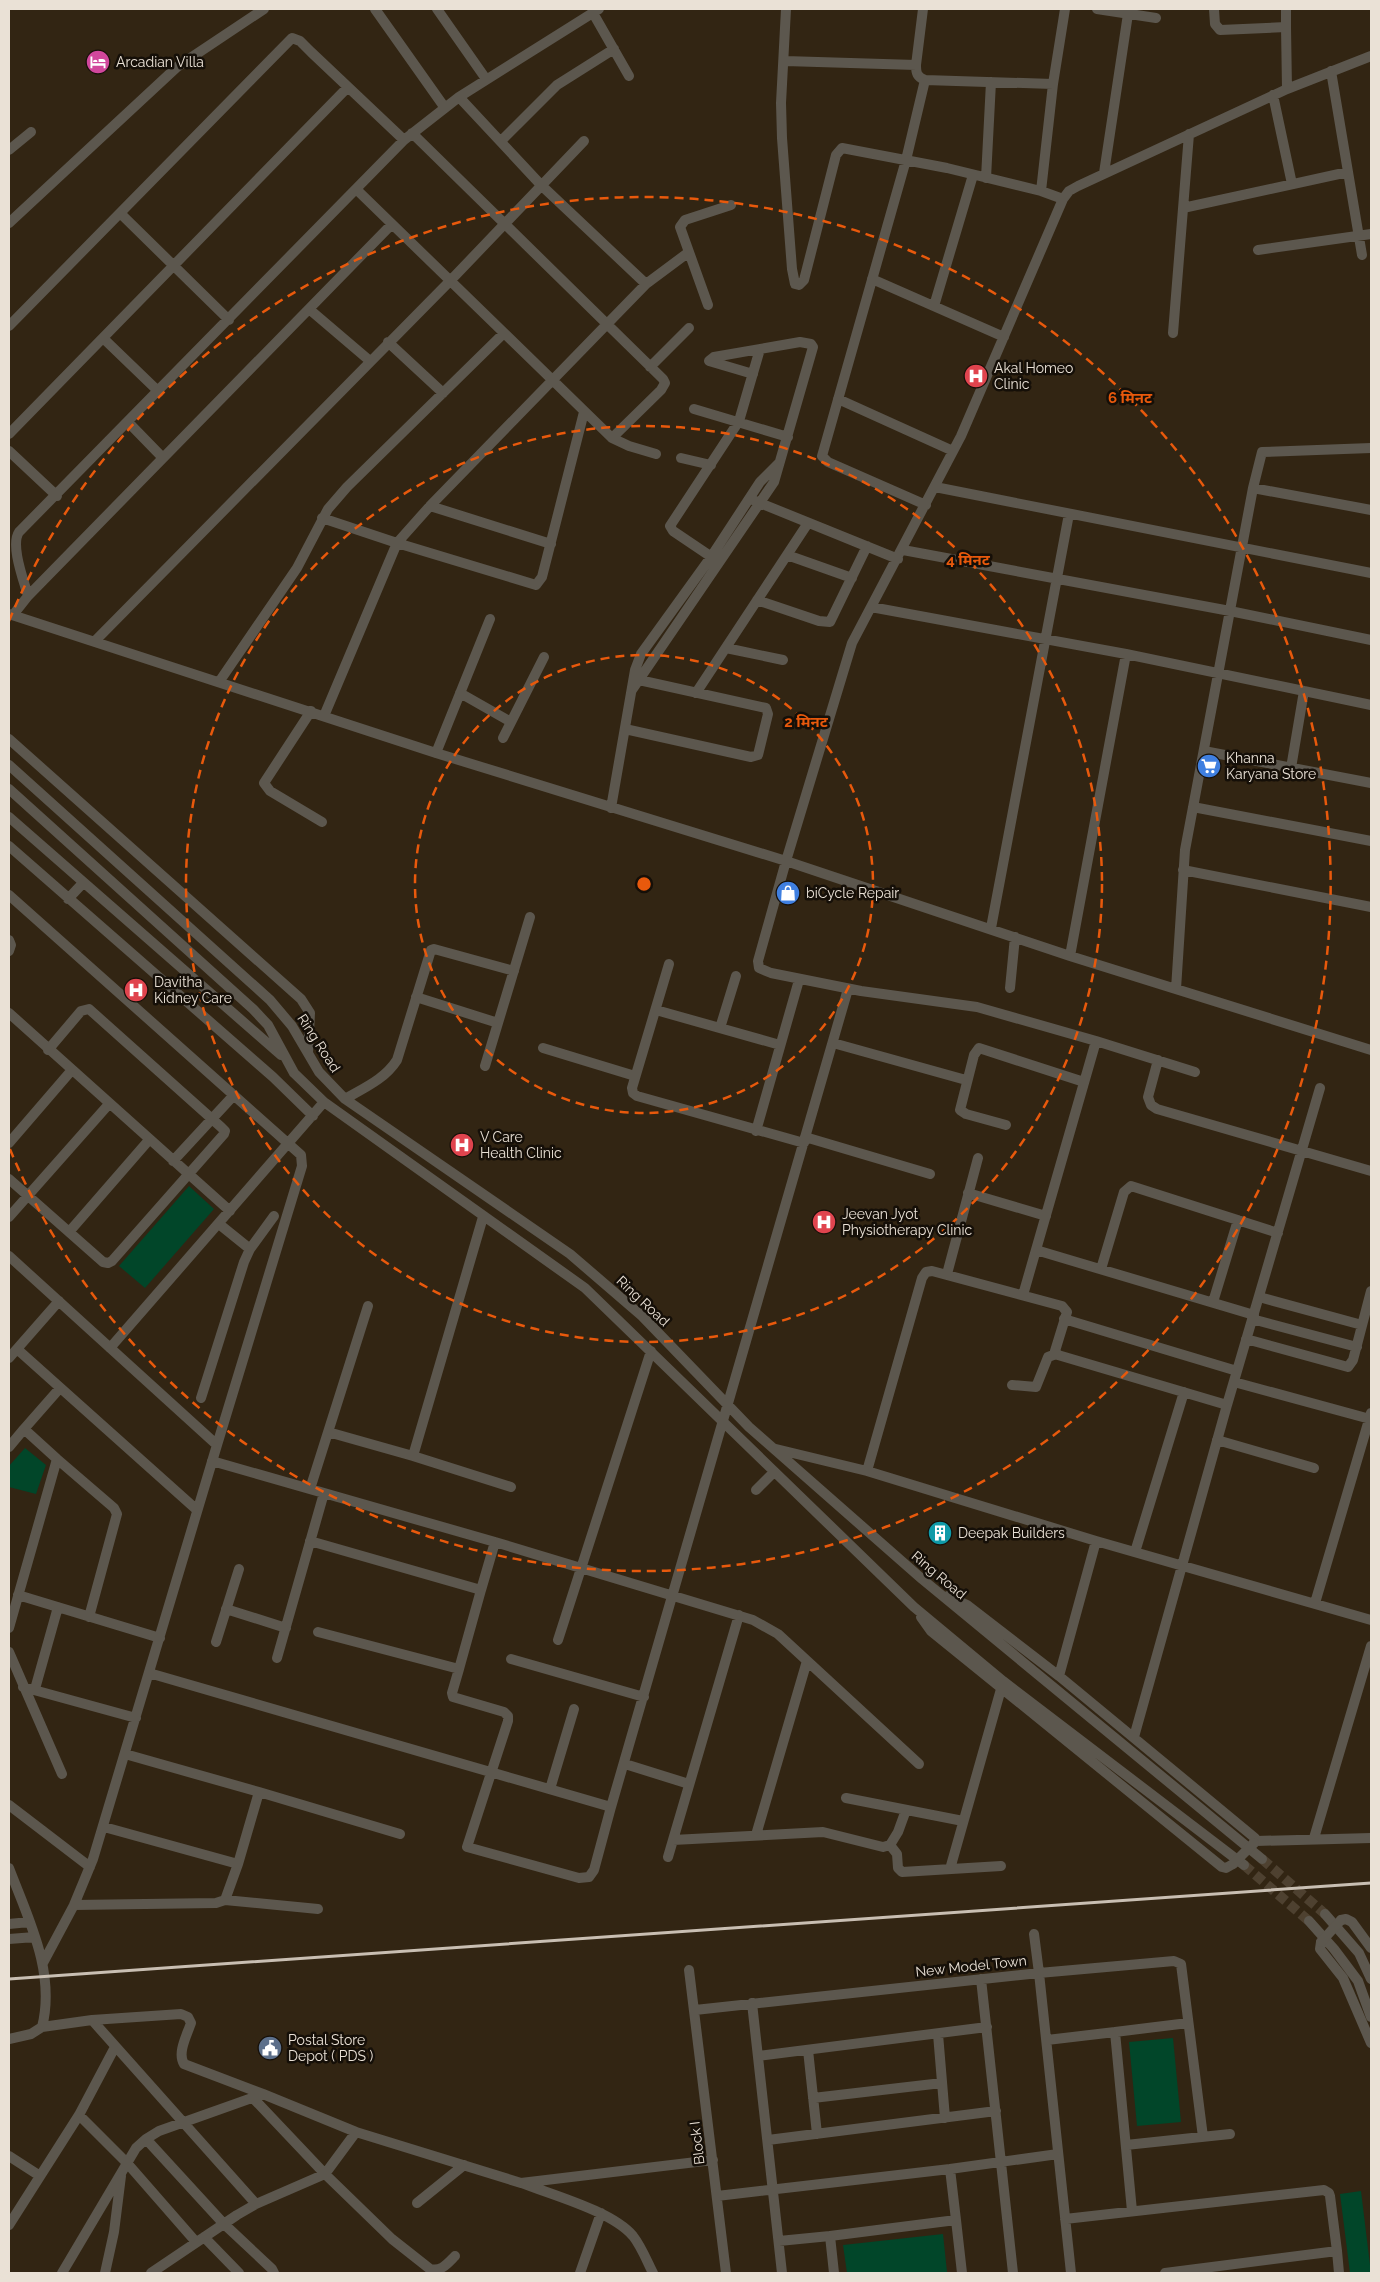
<svg xmlns="http://www.w3.org/2000/svg" width="1380" height="2282" viewBox="0 0 1380 2282" font-family="Raleway,'Noto Sans Devanagari',sans-serif">
  <rect width="100%" height="100%" fill="#322513"/>
  <!-- green -->
  <path fill="#014629" d="M189,1186L214,1209L145,1288L119,1266Z
    M25,1448L46,1465L36,1494L9,1487V1466Z
    M1173,2038L1181,2122L1137,2126L1129,2042Z
    M1361,2191L1371,2273H1350L1340,2194Z
    M943,2234L947,2272L847,2273L843,2245Z"/>
  <g fill="none" stroke-linecap="round" stroke-linejoin="round">
    <!-- minor-tunnel -->
    <path stroke="#4e4130" stroke-width="10" stroke-dasharray="10 5" stroke-linecap="butt" d="M1262,1859L1325,1914
      M1244,1865L1309,1921"/>
    <!-- minor -->
    <path stroke="#5c574e" stroke-width="10" d="M375,9L445,108
      M437,9L486,79
      M786,9L781,103L782,138L792,269L795,284L799,285L804,280L836,155L842,148L947,168L1041,191
      M923,9L916,65C916,73 917,77 925,80L1053,84
      M1097,9L1156,18
      M1214,9L1215,24L1220,30L1286,27L1287,89L1371,56
      M593,13L629,76
      M1286,27V9
      M785,61L916,65
      M1331,71L1362,255
      M925,80L906,160L822,456L828,462L926,505
      M1273,95L1292,184
      M459,97L599,9
      M501,141L557,85L614,49
      M9,150L31,132
      M1104,173L1128,14
      M986,178L991,82
      M356,189L612,438L661,390L665,383L663,379L412,133
      M1063,199L1041,191L1053,84L1065,9
      M1183,208L1348,172
      M120,213L229,320
      M9,223L177,67L264,9
      M1258,250L1371,234
      M872,279L1004,337
      M646,284L689,252
      M708,305L680,227L685,220L731,205
      M934,306L973,175
      M309,309L370,361
      M9,326L292,38L300,41L311,52L404,140
      M1173,333L1189,134
      M104,339L159,392
      M388,342L443,393
      M650,367L689,328
      M838,399L953,451
      M694,409L788,437
      M129,423L163,458
      M9,434L348,87
      M612,438L629,446L656,454
      M9,451L57,496
      M681,458L711,465
      M935,487L1371,573
      M1253,488L1371,510
      M755,501L898,559
      M430,506L551,544
      M322,518L397,543L536,585L542,577L584,412
      M903,550L1230,611L1371,640
      M787,555L852,578
      M716,560L673,531L670,526L739,421L760,349
      M28,596C24,581 10,545 19,532L404,140L459,97L541,185L646,284L430,506L397,543L324,716
      M757,600L819,621L830,622L867,546
      M871,607L1126,654L1371,705
      M9,614L436,753L786,861L1070,956L1371,1050
      M13,615L28,596L392,224
      M95,641L450,281L584,141
      M726,648L783,660
      M219,682L297,568L328,509L347,487L504,333
      M632,690L774,482L813,347L811,344L800,342L714,357L709,361L753,374
      M460,693L511,722
      M696,693L808,523
      M311,711L264,783L270,791L322,822
      M625,729L751,757L758,755L768,714L766,708L639,680
      M503,738L544,657
      M9,739L301,999L310,1013L308,1053
      M1204,751L1371,783
      M436,753L490,619
      M9,765L270,1000L292,1026L319,1072L345,1099L570,1254L642,1316L749,1427L922,1579L1262,1859
      M1291,768L1304,691
      M9,789L253,1009L268,1025L294,1073L324,1102L585,1288L914,1607L1003,1681L1244,1865
      M1193,807L1371,841
      M611,808L635,670L641,654L711,557L760,482L779,463
      M9,817L281,1055
      M9,846L273,1077L313,1116
      M1183,870L1371,907
      M9,895L301,1155L302,1166L217,1445
      M68,899L83,883
      M991,928L1069,514
      M9,940L11,945L9,951
      M1070,956L1126,654
      M669,964L632,1088L633,1093L637,1096L804,1143
      M1010,988L1015,937
      M1176,989L1185,850L1253,488L1262,452L1371,448
      M416,997L498,1023
      M656,1010L780,1045
      M9,1013L230,1211
      M720,1028L736,976
      M1096,1041L1195,1072
      M833,1043L966,1080
      M543,1048L635,1076
      M1158,1060L1148,1097L1151,1105L1157,1109L1371,1171
      M485,1066L530,917
      M345,1099C364,1088 385,1079 397,1060L431,950L434,949L514,971
      M1006,1125L966,1114L960,1110L974,1055L979,1048L1084,1082
      M756,1131L799,980
      M805,1137L930,1174
      M9,1143L71,1071
      M173,1161L234,1095
      M9,1179L103,1262L108,1263L112,1261L224,1134L225,1131L221,1127L89,1009L81,1011L48,1050
      M968,1193L1046,1216
      M9,1217L109,1104
      M219,1224L250,1249
      M69,1232L149,1140
      M1036,1250L1254,1315
      M9,1256L217,1445L93,1859L74,1905L43,1963
      M1101,1269L1124,1192L1131,1186L1278,1233
      M947,1274L978,1158
      M1023,1295L1096,1041L977,1007L861,991L771,973L759,968L758,961L786,861L852,643L961,436L1063,199L1069,191L1078,186L1287,89
      M1259,1297L1362,1325
      M1213,1302L1238,1220
      M1064,1319L1237,1371
      M1252,1319L1357,1347
      M1246,1339L1348,1367L1353,1360L1371,1291
      M110,1348L324,1102
      M17,1349L197,1510
      M9,1358L59,1301
      M1234,1382L1370,1419
      M1012,1385L1036,1387L1048,1357L1056,1354
      M201,1398L244,1262L250,1249L274,1216
      M1227,1405L1320,1088
      M24,1429L60,1388
      M328,1432L413,1456L511,1487
      M1217,1440L1314,1468
      M9,1447L24,1429L57,1459
      M776,1449L867,1471L1096,1541L1371,1620
      M413,1456L483,1217
      M212,1461L495,1542L753,1620L778,1634L919,1764
      M867,1471L922,1278L926,1272L932,1271L1062,1306L1067,1312L1055,1351L1058,1355L1227,1405L1134,1737
      M310,1489L368,1306
      M756,1490L774,1472
      M310,1541L481,1590L495,1542
      M1135,1552L1184,1392
      M18,1595L160,1638
      M948,1596L967,1605L1059,1676L1255,1838L1254,1843
      M1315,1603L1371,1413
      M226,1609L286,1628
      M921,1617L931,1631L1222,1867L1226,1868L1233,1864
      M9,1628L57,1459L114,1508L117,1514L89,1617
      M318,1632L459,1669L481,1590
      M558,1640L651,1351
      M216,1642L239,1569
      M9,1652L62,1774
      M277,1658L324,1493
      M511,1659L644,1697
      M459,1669L452,1693L453,1697L504,1712L508,1716V1721L467,1847L579,1878L589,1877L594,1870L611,1807
      M149,1673L611,1807L848,989
      M1059,1676L1096,1541
      M23,1687L136,1718
      M35,1689L58,1607
      M125,1754L259,1792L238,1864
      M625,1764L689,1784
      M550,1789L574,1709
      M259,1792L400,1834
      M846,1798L963,1821
      M9,1805L90,1867
      M756,1835L807,1661
      M1314,1838L1371,1646
      M673,1840L823,1832L883,1847L890,1845L898,1832L906,1810
      M1256,1841L1371,1838
      M890,1845L897,1854L898,1868L902,1872L1001,1866
      M668,1857L739,1615
      M9,1868C28,1918 56,1972 42,2027L31,2034L9,2039
      M950,1869L1001,1689
      M225,1900L318,1909
      M74,1905L216,1903L225,1900L238,1864L104,1827
      M1325,1914L1359,1953L1371,1979
      M1341,1920L1346,1919L1352,1922L1371,1948
      M1309,1921L1334,1949L1358,1981L1371,2017
      M9,1924L29,1922
      M1034,1934L1039,1973L1174,1961L1181,1964L1203,2137
      M9,1939L35,1937
      M1321,1942L1320,1949L1343,1978L1371,2043
      M689,1970L726,2273
      M981,1979L1013,2273
      M752,2003L782,2273
      M695,2010L1039,1973L1071,2273
      M92,2020L256,2204
      M42,2027L92,2020L181,2014L188,2017L191,2023C187,2035 177,2053 184,2064L263,2094
      M1115,2032L1188,2023
      M938,2034L945,2118
      M1047,2040L1115,2032L1132,2211
      M808,2050L817,2134
      M758,2056L987,2027
      M253,2098L325,2174L356,2132
      M813,2098L942,2083
      M79,2115L127,2163L196,2242
      M146,2139L223,2223L272,2269L274,2273
      M768,2140L996,2111
      M1126,2145L1230,2134
      M9,2156L40,2176
      M950,2169L1058,2154
      M522,2183C552,2195 612,2211 633,2236C641,2246 647,2261 653,2273
      M717,2196L950,2169L956,2220L830,2236L834,2273
      M417,2203L464,2165
      M1065,2219L1324,2190L1329,2193L1330,2196L1337,2251
      M956,2220L962,2273
      M9,2225L79,2115L115,2047
      M204,2237L239,2273
      M779,2241L830,2236
      M62,2273L136,2148L146,2139L159,2131L263,2094L356,2132L521,2183L713,2160
      M105,2273L114,2232L121,2176
      M151,2273L237,2215L256,2204L325,2174L392,2239L430,2269C441,2272 447,2264 455,2256
      M580,2273L601,2213
      M1165,2273L1337,2251L1339,2273"/>
    <!-- rail -->
    <path stroke="#c9bfb3" stroke-width="3" d="M9,1979L1371,1883"/>
    <!-- minor-bridge -->
    <path stroke="#5c574e" stroke-width="10" d="M1233,1864L1254,1843
      M1321,1942L1341,1920"/>
  </g>
  <!-- distance rings -->
  <g fill="none" stroke="#e8590c" stroke-width="2.5" stroke-dasharray="9 6">
    <circle cx="644" cy="884" r="229"/>
    <circle cx="644" cy="884" r="458"/>
    <path d="M9 621A687 687 0 1 1 9 1147"/>
  </g>
  <!-- icons -->
  <defs>
    <g id="hotel-disc" transform="scale(1.25)"><circle r="9.5" fill="#d1479c" stroke="#150f08"/><path d="M-6-4.5h1.5V1H6V5H4.5V3h-9V5H-6ZM-4 0a1.8 1.8 0 1 1 3.6 0ZM.5 0V-2.5h3Q6-2.5 6 0Z" fill="#fff"/></g>
    <g id="hospital-disc" transform="scale(1.25)"><circle r="9.5" fill="#e0444e" stroke="#150f08"/><path d="M-5-5h3v3.5h4V-5h3V5h-3V1.5h-4V5h-3Z" fill="#fff"/></g>
    <g id="supermarket-disc" transform="scale(1.25)"><circle r="9.5" fill="#3f7fe0" stroke="#150f08"/><path d="M-6-5.5h2.5l.6 2H6L4.5 2H-2.5L-4.4-4H-6ZM-1.5 3.2a1.3 1.3 0 1 0 .1 0ZM3 3.2a1.3 1.3 0 1 0 .1 0Z" fill="#fff"/></g>
    <g id="shop-disc" transform="scale(1.25)"><circle r="9.5" fill="#3f7fe0" stroke="#150f08"/><path d="M-5-2.5h2.3a2.7 3.5 0 0 1 5.4 0H5L5.5 6h-11ZM-1.5-2.5h3a1.5 2.3 0 0 0-3 0Z" fill="#fff"/></g>
    <g id="building-disc" transform="scale(1.25)"><circle r="9.5" fill="#0f9aa8" stroke="#150f08"/><path d="M-4-6H4V6H1V3H-1V6H-4ZM-2.5-4.3h1.7v1.8h-1.7ZM.8-4.3h1.7v1.8H.8ZM-2.5-1h1.7V.8h-1.7ZM.8-1h1.7V.8H.8Z" fill="#fff"/></g>
    <g id="civic-disc" transform="scale(1.25)"><circle r="9.5" fill="#5c6f8a" stroke="#150f08"/><path d="M-.6-6.5H3V-4.5H.6V-3L4-1V1h2V6H-6V1h2V-1L-.6-3ZM-1.2 2.5V6h2.4V2.5Z" fill="#fff"/></g>
  </defs>
  <g fill-rule="evenodd">
    <use href="#hotel-disc" x="98" y="62"/>
    <use href="#hospital-disc" x="976" y="376"/>
    <use href="#supermarket-disc" x="1209" y="766"/>
    <use href="#shop-disc" x="788" y="893"/>
    <use href="#hospital-disc" x="136" y="990"/>
    <use href="#hospital-disc" x="462" y="1145"/>
    <use href="#hospital-disc" x="824" y="1222"/>
    <use href="#building-disc" x="940" y="1533"/>
    <use href="#civic-disc" x="270" y="2048"/>
  </g>
  <g text-anchor="middle" stroke-width="5" stroke-linejoin="round" paint-order="stroke">
    <!-- poi labels -->
    <g font-size="14" fill="#eae1d6" stroke="#150f08" text-anchor="start">
      <text x="116" y="67">Arcadian Villa</text>
      <text x="994" y="373">Akal Homeo<tspan x="994" dy="16">Clinic</tspan></text>
      <text x="1226" y="763">Khanna<tspan x="1226" dy="16">Karyana Store</tspan></text>
      <text x="806" y="898">biCycle Repair</text>
      <text x="154" y="987">Davitha<tspan x="154" dy="16">Kidney Care</tspan></text>
      <text x="480" y="1142">V Care<tspan x="480" dy="16">Health Clinic</tspan></text>
      <text x="842" y="1219">Jeevan Jyot<tspan x="842" dy="16">Physiotherapy Clinic</tspan></text>
      <text x="958" y="1538">Deepak Builders</text>
      <text x="288" y="2045">Postal Store<tspan x="288" dy="16">Depot ( PDS )</tspan></text>
    </g>
    <!-- street labels -->
    <g font-size="14" fill="#eae1d6" stroke="#150f08">
      <text transform="translate(319 1043) rotate(57)" y="5">Ring Road</text>
      <text transform="translate(643 1301) rotate(43)" y="5">Ring Road</text>
      <text transform="translate(939 1575) rotate(40)" y="5">Ring Road</text>
      <text transform="translate(971 1966) rotate(-6)" y="5">New Model Town</text>
      <text transform="translate(697 2143) rotate(-97)" y="5">Block I</text>
    </g>
  </g>
  <circle cx="644" cy="884" r="8" fill="#e8590c" stroke="#150f08" stroke-width="2.5"/>
  <g font-size="15" text-anchor="middle" font-weight="bold" fill="#e8590c" stroke="#150f08" stroke-width="5" stroke-linejoin="round" paint-order="stroke">
    <text x="1130" y="403">6 मिनट</text>
    <text x="968" y="565">4 मिनट</text>
    <text x="806" y="727">2 मिनट</text>
  </g>
  <!-- border -->
  <rect width="1380" height="2282" fill="none" stroke="#eae1d6" stroke-width="20"/>
</svg>
